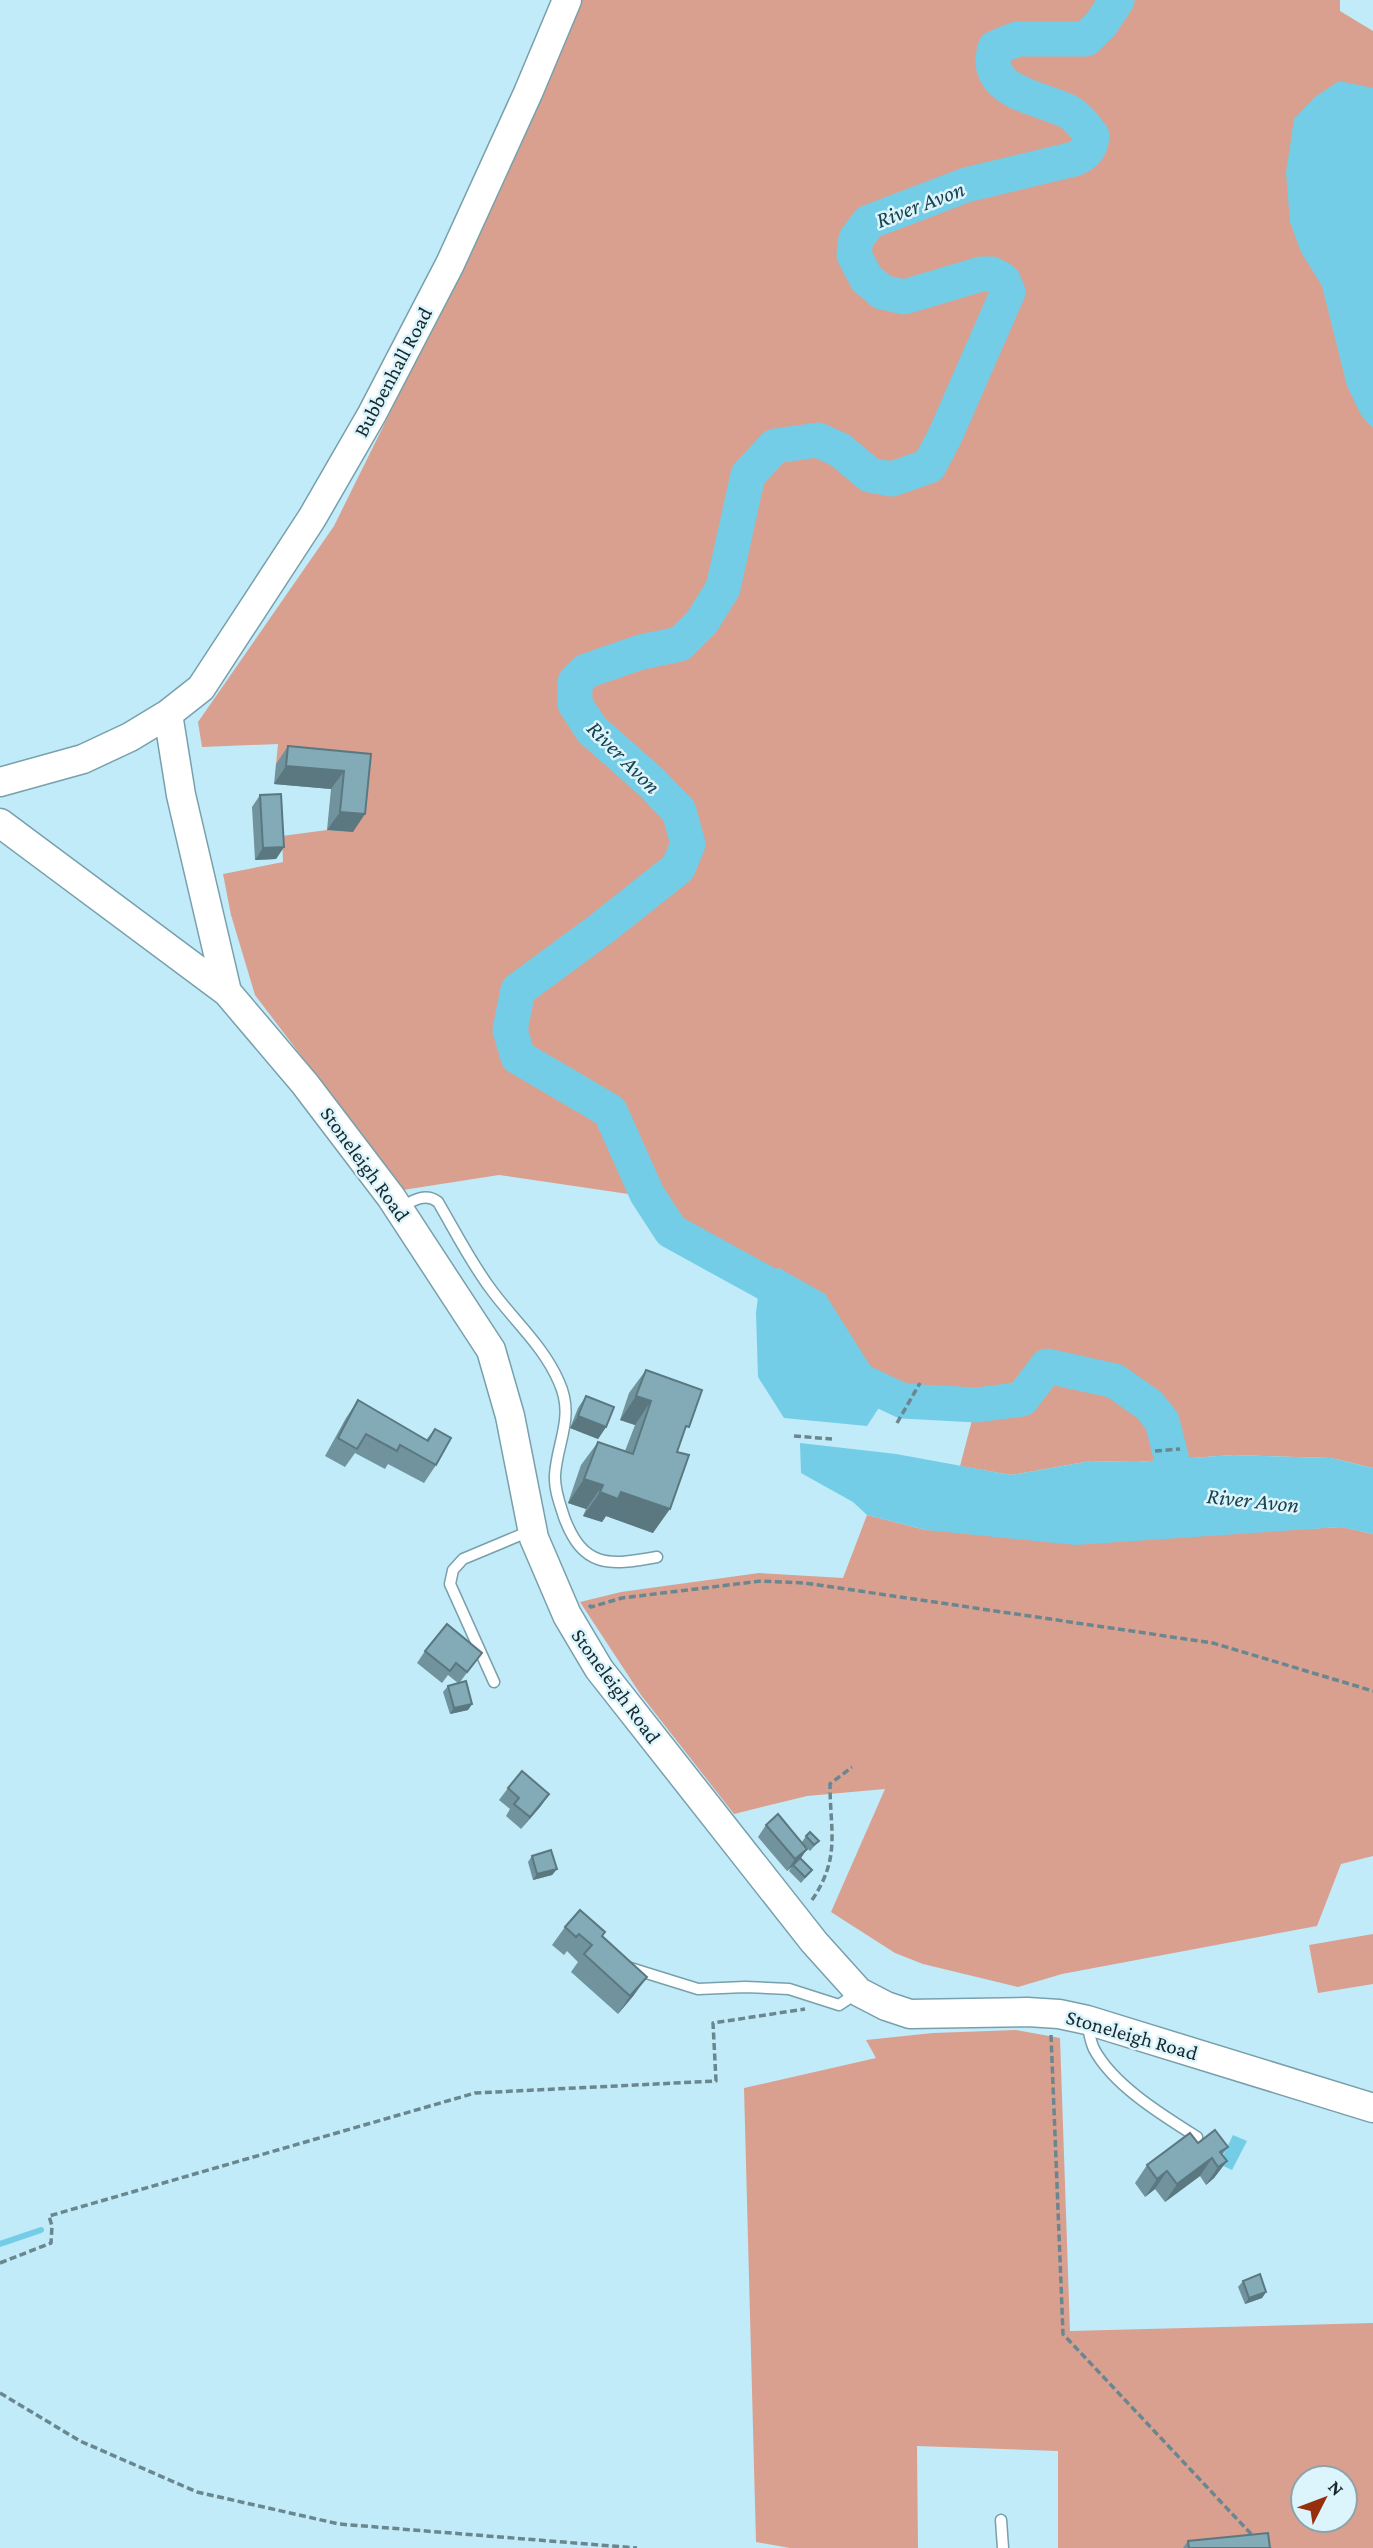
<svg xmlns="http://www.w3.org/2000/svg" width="1373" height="2548" viewBox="0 0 1373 2548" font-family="'Crimson Pro',serif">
  <rect width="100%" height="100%" fill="#c1ebf8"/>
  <!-- green -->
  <path fill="#d9a090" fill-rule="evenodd" d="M579,0H1340V11L1373,31V1468L1331,1458L1233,1455L1136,1462L1091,1461L1011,1475L960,1466L976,1405L903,1401L888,1394L857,1346L779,1268L760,1280L671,1232L647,1194L635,1195L499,1175L403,1190L255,995L231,915L223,874L283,862L282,836L327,830L353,832L358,772L276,764L278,744L202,747L198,722L334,526L501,188Z
    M867,1515L926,1530L1223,1533L1342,1527L1373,1534V1856L1341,1864L1317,1926L1062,1974L1018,1987L923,1964L895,1953L831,1912L885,1789L807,1796L734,1814L641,1695L580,1602L621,1592L759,1573L843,1578Z
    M1373,1934V1984L1318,1993L1309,1945Z
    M1016,2030L1060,2038L1070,2331L1373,2323V2548H1058V2451L917,2446L918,2548H790L756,2542L744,2088L876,2058L866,2040L933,2033ZM1303,2478H1345V2520H1303Z"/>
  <!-- water -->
  <path fill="#73cde7" d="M1339,81L1373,88V428L1361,415L1347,386L1322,286L1301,252L1290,222L1286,173L1294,119L1315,97Z
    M779,1268L825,1294L888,1394L867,1426L784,1418L758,1377L756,1313L760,1280Z
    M800,1443L896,1454L1011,1475L1091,1461L1136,1462L1233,1455L1331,1458L1373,1468V1534L1341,1527L1075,1545L926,1530L867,1515L853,1502L801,1473Z
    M1233,2135L1247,2141L1232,2170L1219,2164Z"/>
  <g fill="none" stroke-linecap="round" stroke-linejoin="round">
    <!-- stream -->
    <path stroke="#73cde7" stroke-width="6" d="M0,2244L41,2230"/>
    <!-- river -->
    <path stroke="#73cde7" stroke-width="35" d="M797,1309L791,1297L671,1231L647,1194L610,1111L518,1057L510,1030L518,990L601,929L678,868L688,844L679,811L651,782L592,730L575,704V682L586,671L641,652L680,644L702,622L723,588L748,475L775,446L818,440L840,450L870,475L892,479L929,466L945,436L1008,292L1003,280L992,274H981L904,297L882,292L866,278L854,255L856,239L869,222L966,185L1074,159C1085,154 1091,149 1092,136C1086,128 1078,117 1069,112C1040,97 982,93 995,48L1017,39H1086L1101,24L1117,0
      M846,1374L903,1401L977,1405L1022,1399L1047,1366L1115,1381L1149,1405L1162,1421L1180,1492L1192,1493"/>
    <!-- service casing -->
    <g stroke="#78a0ac" stroke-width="13">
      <path id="service" d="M400,1208C412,1201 425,1192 438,1202C455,1231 470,1261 490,1288C513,1320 543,1345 559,1382C575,1417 557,1442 555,1475C554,1489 560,1504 564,1517C583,1568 608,1566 657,1557
        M494,1682L450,1584L453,1570L463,1559L530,1531
        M627,1967L698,1989L745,1987L789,1989L839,2005L857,1993
        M1087,2022C1089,2031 1090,2041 1094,2049C1113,2085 1162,2115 1197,2137
        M1001,2520L1003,2548"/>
    </g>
    <!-- tertiary casing -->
    <g stroke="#78a0ac" stroke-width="31">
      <path id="tertiary" d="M168,714L181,795L227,992
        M0,782L83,759L130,737L168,714L201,688L312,518L372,414L450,264L528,93L567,0
        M0,823L227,992L305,1084L391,1197L491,1350L510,1416L534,1538L567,1615L599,1669L814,1942L859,1992L886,2006L910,2014L1027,2012L1059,2014L1087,2020L1373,2108"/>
    </g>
    <!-- path -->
    <path stroke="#6a8790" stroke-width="3.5" stroke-dasharray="7 3.5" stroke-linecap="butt" d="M897,1423L920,1383
      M794,1436L832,1439
      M1155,1451L1180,1449
      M589,1605L591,1607L622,1598L761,1581L805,1583L1213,1643L1373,1691
      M812,1900C841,1857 830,1832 830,1784L852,1767
      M1051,2035L1063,2334L1253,2536
      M0,2263L51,2243L52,2226L49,2216L475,2093L716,2081L713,2023L805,2009
      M0,2393L80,2441L197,2492L339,2524L637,2548"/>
    <!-- service -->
    <use href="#service" stroke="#fff" stroke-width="10"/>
    <!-- tertiary -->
    <use href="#tertiary" stroke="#fff" stroke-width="28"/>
  </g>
  <!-- wall -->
  <path fill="#70939d" d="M288,746L371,754L353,832L327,830L331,789L274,784L276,764Z
    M260,795L284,847L276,859L255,860L252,807Z
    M646,1370L682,1437L653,1533L606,1516L602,1522L583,1516L586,1509L568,1503L581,1465L598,1442L625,1451L635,1425L620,1420L629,1393Z
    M586,1396L606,1427L598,1439L570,1428L578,1408Z
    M358,1400L426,1440L435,1429L436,1465L424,1483L388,1464L385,1469L355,1453L345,1467L325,1456L346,1418Z
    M425,1651L482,1653L460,1682L472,1704L468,1710L450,1714L443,1692L448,1686L458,1683L448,1675L442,1683L417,1663Z
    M508,1788L549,1794L521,1829L506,1816L510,1809L499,1800Z
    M766,1825L802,1842L806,1836L819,1841L810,1851L802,1843L807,1849L800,1859L812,1870L801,1883L789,1871L792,1866L787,1871L758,1837Z
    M532,1856L557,1869L552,1875L533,1880L528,1862Z
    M565,1927L602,1936L634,1995L618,2014L571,1972L578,1962L567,1951L564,1955L552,1945Z
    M1198,2143L1228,2147L1222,2155L1227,2161L1214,2178L1206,2185L1200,2176L1165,2202L1155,2189L1145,2197L1135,2183L1147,2165Z
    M1243,2281L1266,2292L1262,2298L1245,2304L1238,2287Z
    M1188,2541L1270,2548H1183Z"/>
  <!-- shaded-wall -->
  <path fill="#5b7880" d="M286,766L344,771L331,789L274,784Z
    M340,812L365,814L353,832L327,830Z
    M284,847L276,859L255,860L263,848Z
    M636,1396L651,1401L635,1425L620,1420Z
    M578,1416L606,1427L598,1439L570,1428Z
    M584,1479L603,1485L586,1509L568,1503Z
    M600,1492H621L670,1509L653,1533L606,1516L602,1522L583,1516Z
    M472,1704L468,1710L450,1714L454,1708Z
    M549,1794L541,1806L521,1829L530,1817Z
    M807,1849L799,1861L787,1871L795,1859Z
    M557,1869L552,1875L533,1880L537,1874Z
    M647,1977L634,1995L618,2014L630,1996Z
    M1212,2158L1200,2176L1165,2202L1177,2184Z
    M1227,2161L1214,2178L1206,2185L1218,2167Z
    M1167,2171L1155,2189L1145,2197L1157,2179Z
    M1266,2292L1262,2298L1245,2304L1249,2298Z"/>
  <!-- building -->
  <path fill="#82abb7" stroke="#5b7880" stroke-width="2" d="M288,746L371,754L365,814L340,812L344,771L286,766Z
    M281,794L284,847L263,848L260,795Z
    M646,1370L702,1390L689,1427L686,1426L677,1452L689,1455L670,1509L621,1492L618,1499L600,1492L603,1485L584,1479L598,1442L633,1454L651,1401L636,1396Z
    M586,1396L614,1407L606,1427L578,1416Z
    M358,1400L428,1441L435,1429L451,1438L436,1465L400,1445L397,1451L366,1434L357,1449L338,1438Z
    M447,1624L482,1653L467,1672L456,1663L450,1671L425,1651Z
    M466,1681L472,1704L454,1708L448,1686Z
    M522,1771L549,1794L530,1817L514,1804L519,1798L508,1788Z
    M778,1814L807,1849L795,1859L766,1825Z
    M810,1832L819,1841L814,1845L806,1836Z
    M551,1850L557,1869L537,1874L532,1856Z
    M800,1858L812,1870L805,1877L793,1865Z
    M580,1910L605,1932L602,1936L647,1977L630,1996L584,1954L592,1945L579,1934L576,1937L565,1927Z
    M1215,2130L1228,2147L1220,2152L1227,2161L1218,2167L1212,2158L1177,2184L1167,2171L1157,2179L1147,2165L1190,2133L1198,2143Z
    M1260,2274L1266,2292L1249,2298L1243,2281Z
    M1268,2533L1270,2548H1189L1188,2541Z"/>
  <g text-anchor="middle" stroke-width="5" stroke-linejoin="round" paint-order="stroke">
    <!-- street labels -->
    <g font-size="21" fill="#17282d" stroke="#dcf5fc">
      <text transform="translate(393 372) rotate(-62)" y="7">Bubbenhall Road</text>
      <text transform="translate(365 1164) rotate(54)" y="7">Stoneleigh Road</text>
      <text transform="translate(616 1686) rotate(54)" y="7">Stoneleigh Road</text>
      <text transform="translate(1132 2035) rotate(16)" y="7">Stoneleigh Road</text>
    </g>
    <!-- water labels -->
    <g font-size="23" font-style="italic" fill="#1a434e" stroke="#dcf5fc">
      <text transform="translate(920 204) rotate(-21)" y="8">River Avon</text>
      <text transform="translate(624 757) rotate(45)" y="8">River Avon</text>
      <text transform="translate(1253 1500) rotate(6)" y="8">River Avon</text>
    </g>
  </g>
  <!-- north arrow -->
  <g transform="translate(1324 2499) rotate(48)"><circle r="33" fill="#dcf5fc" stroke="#8da3a9" stroke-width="2"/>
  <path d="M0-5L12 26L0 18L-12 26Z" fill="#962f0d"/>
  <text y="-10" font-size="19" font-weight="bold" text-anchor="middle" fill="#17282d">N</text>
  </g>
</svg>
